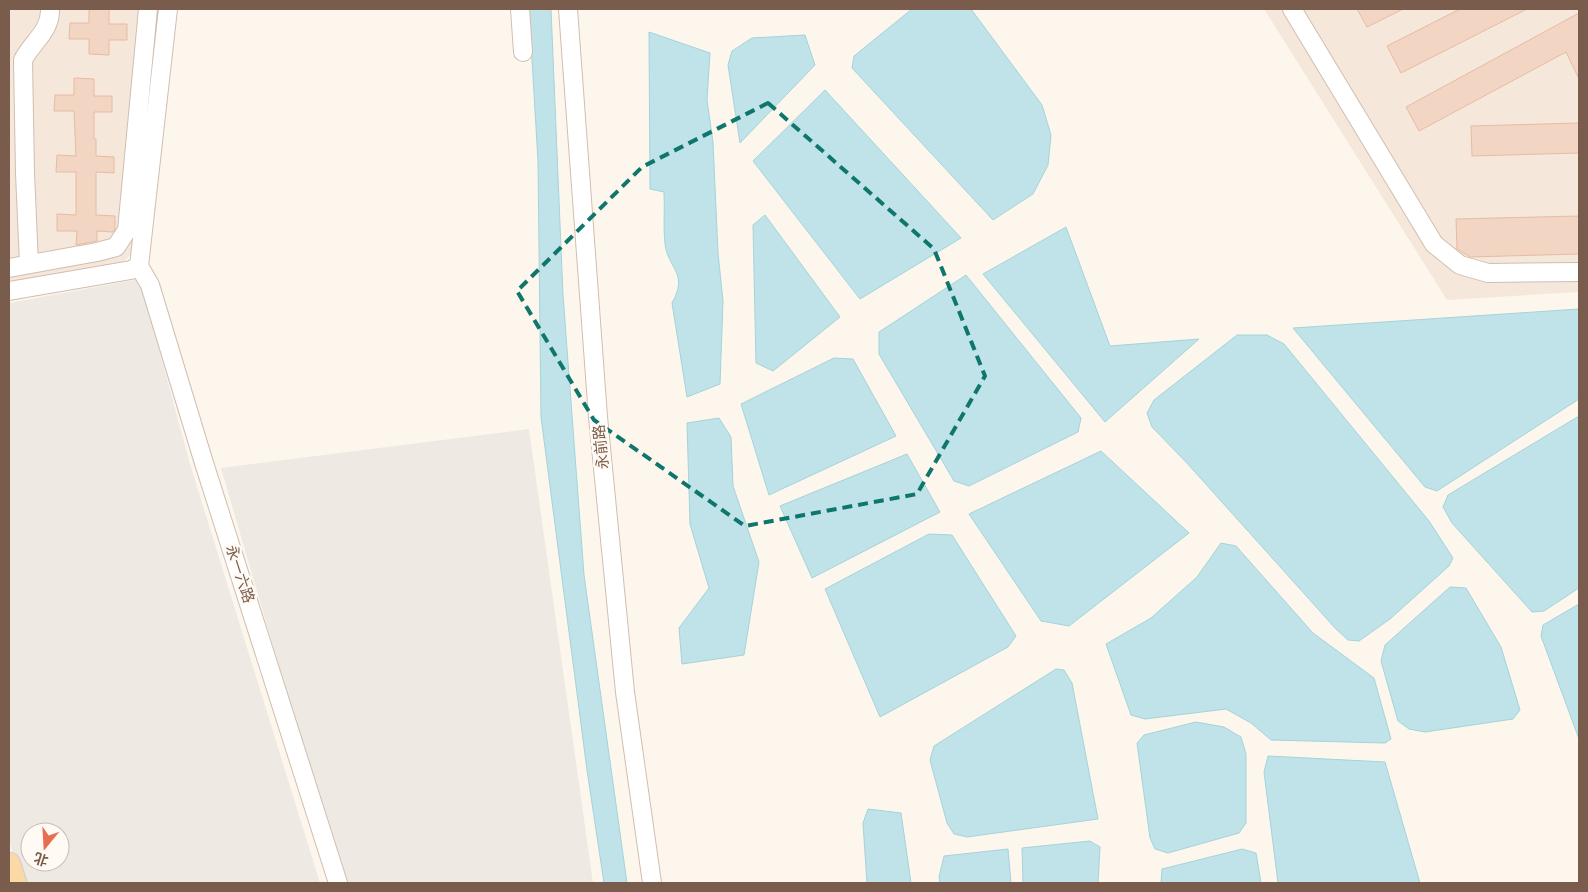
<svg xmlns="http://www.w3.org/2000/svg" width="1588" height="892" viewBox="0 0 1588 892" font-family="Barlow,'Noto Sans SC',sans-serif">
  <rect width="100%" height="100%" fill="#fdf6ec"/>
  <!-- residential -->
  <path fill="#f5e8da" d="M9,9H160L134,251L120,265L9,287Z
    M1264,9H1579V292L1447,300Z"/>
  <!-- industrial -->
  <path fill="#efe9e4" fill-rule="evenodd" d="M140,279L190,464L320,883H23L9,841V303ZM30,832H60V862H30Z
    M529,429L593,883H342L221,468Z"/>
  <!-- water -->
  <path fill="#bfe3e8" stroke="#a5d3da" d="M529,9H551L563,295L584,575L627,883H604L587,770L541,417L538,161Z
    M912,9H971L1042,105L1051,135L1048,165L1033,194L993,220L852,68L854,56Z
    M649,32L710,53L707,100L713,142L718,253L723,301L720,384L687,397L672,303C689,273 668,269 665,244C663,227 665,209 664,192L650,189Z
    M805,35L815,65L740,143L728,65L732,51L752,38Z
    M825,90L961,238L860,299L753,161Z
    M765,215L840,317L773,371L756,363L753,225Z
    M1066,227L1110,346L1199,339L1105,422L983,274Z
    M966,275L1081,418L1078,432L969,486L954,481L879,354V332Z
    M1579,309V399L1437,491L1425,487L1293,328Z
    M1237,335H1267L1284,344L1429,521L1453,558L1449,566L1390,619L1359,641L1348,640L1335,628L1186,462L1152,427L1147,413L1154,400Z
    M834,358L853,359L896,436L769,495L741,404Z
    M1579,416V588L1544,611L1532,612L1452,523L1443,507L1448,495Z
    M719,418L731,437L733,486L759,562L744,655L682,664L679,628L709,588L690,524L687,423Z
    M1101,451L1189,533L1069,626L1041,621L969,514Z
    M907,454L940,512L812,578L780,506Z
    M929,534L952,535L1016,636L1008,647L880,717L825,589Z
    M1221,543L1236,546L1313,633L1374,678L1391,739L1385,743L1271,740L1251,723L1226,709L1145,719L1131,715L1106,644L1151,618L1197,577Z
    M1450,587L1466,588L1501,647L1520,710L1513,719L1425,732L1409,729L1398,721L1381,661L1385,645Z
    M1579,604V739L1541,636L1543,625Z
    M1056,669L1064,670L1072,683L1098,819L967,837L954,834L947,823L930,760L934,746Z
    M1196,722L1224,727L1241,737L1246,754V823L1239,833L1168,853L1155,849L1150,838L1137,743L1144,735Z
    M1268,756L1385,762L1420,883H1278L1264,772Z
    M868,809L901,813L911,883H867L863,823Z
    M1090,841L1100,847L1098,883H1023L1022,848Z
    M1008,849L1011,883H940L939,877L944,856Z
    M1242,849L1256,853L1261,883H1161L1162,869Z"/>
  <!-- building -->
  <path fill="#f3d5c3" stroke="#e6bba3" d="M89,9H109V24H127V40H109V55L89,54V39H69L70,23H89Z
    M1357,9H1403L1367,27Z
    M1460,9H1527L1401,73L1387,46Z
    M1579,13V79L1566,52L1419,131L1406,107Z
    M74,78L94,79V96H112V112H94V139H96V156L114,157V173L96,172V215L115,216V230L113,232L97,231V241L76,245L77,231H57V214L76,215V172H56L57,155L76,156L74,111H54L55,95H74Z
    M1579,123V153L1472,156L1471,126Z
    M1579,216V254L1470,257L1457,249L1456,219Z"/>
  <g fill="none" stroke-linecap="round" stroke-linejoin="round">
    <!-- minor casing -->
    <g stroke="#d1beb0" stroke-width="20">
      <path id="minor" d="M520,9L523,52
        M568,9L598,417L625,692L652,883
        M1292,9L1434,244L1460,265L1488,273L1579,272
        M29,264L25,173L23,60C32,42 51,31 50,9
        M139,266L150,285L204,463L338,883
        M9,268L97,252L116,247L127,230L148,9
        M9,291L131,270L139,266L168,9"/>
    </g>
    <!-- major casing -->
    <g stroke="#dad1cd" stroke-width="25">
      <path id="major" d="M9,864L15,883"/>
    </g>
    <!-- minor -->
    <use href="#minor" stroke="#fff" stroke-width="18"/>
    <!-- major -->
    <use href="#major" stroke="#fbd9a5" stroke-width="22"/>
  </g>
  <!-- marked area -->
  <path fill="none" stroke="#0f766e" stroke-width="4" stroke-dasharray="10 6" stroke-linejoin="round" d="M768,103L934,249L985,376L917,494L745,526L594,420L517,291L642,167Z"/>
  <g text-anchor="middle" stroke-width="5" stroke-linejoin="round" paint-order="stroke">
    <!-- street labels -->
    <g font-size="15" fill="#7a5c4d" stroke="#fffaf3">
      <text transform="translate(601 447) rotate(-96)" y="5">永前路</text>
      <text transform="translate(240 574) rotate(72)" y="5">永一六路</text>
    </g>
  </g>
  <!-- border -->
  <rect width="1588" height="892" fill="none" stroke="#7a5c4d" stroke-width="20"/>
  <!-- north arrow -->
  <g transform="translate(45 847) rotate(198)"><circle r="24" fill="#fffaf3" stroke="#cabbb1"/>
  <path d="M0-4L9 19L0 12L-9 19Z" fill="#e76f51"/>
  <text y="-8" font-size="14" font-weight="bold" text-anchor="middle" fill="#7a5c4d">北</text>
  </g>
</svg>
